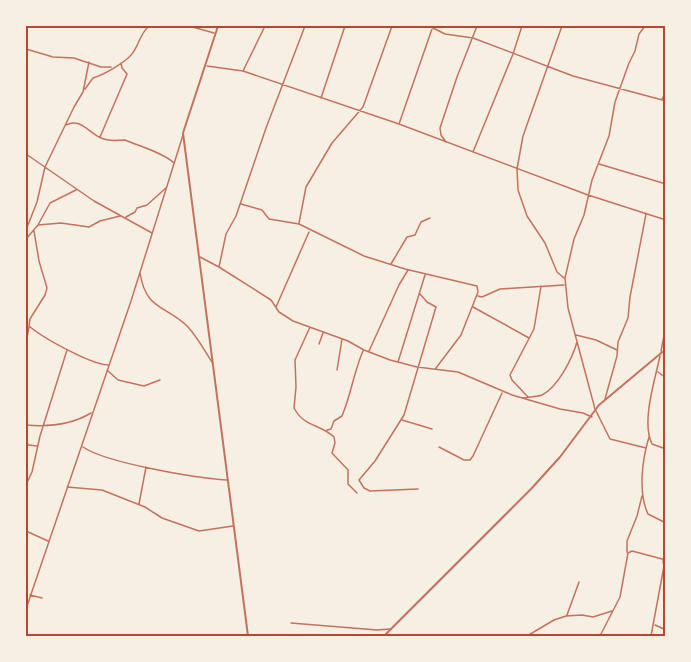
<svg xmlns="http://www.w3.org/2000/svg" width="691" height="662" viewBox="0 0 691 662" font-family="'IBM Plex Sans',sans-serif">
  <rect width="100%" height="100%" fill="#f6efe4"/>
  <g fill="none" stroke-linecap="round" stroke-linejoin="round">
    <!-- minor -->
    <path stroke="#c5725c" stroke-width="1.5" d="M189,26L214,33
      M429,26L445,34L473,38L573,76L666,101
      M562,26L523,136L517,169L518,190L527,216L545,243L557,272L564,278
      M645,26L639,34L635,51L629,63L615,102L609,136L592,180L584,215L574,239L565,278L568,308L595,409L610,439L646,448
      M665,26H666
      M26,49L53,57L74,58L101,67H111
      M207,66L243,71L399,124L588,195L666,220
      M243,71L265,26
      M85,89L93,78C103,75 129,61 134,51C140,42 140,34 149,26
      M321,98L345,26
      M662,99L666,92
      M399,124L433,26
      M66,125C81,118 88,132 101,138C110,142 116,140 125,140C139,146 164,153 174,163
      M100,137L127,74L122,68L121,63
      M446,142L441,135L440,128L457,77L477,26
      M473,152L513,54L522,26
      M26,154L94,201L152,233
      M599,164L666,184
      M241,204L262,210L269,219L299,224L364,256L405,269L477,286L478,292L461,335L436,368
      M126,217L135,212L137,208L147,205L167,187
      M299,223L306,187L332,143L363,107L392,26
      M38,225L61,223L89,227L100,221L120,216
      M26,230L37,202L45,167L74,107L83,92L89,62
      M34,231L39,261L47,288L45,295L30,319L29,326C43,338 90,364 108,365
      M26,239L38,225L50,203L76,190
      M200,257L219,267L271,300L279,312L293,321L348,341L364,350L390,360L417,367L458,372L512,395L560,409L583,413L592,417
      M391,264L407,237L415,235L421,222L430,218
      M219,267L226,234L236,216L266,128L305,26
      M140,273C146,311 166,305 188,327C198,338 204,350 212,362
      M478,296L482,297L500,289L564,285
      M276,307L309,232
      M473,307L529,338
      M310,327L295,360L296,387L294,408C305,428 319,423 334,437L335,443L332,453L348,470V484L357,493
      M576,335L596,340L617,350
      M26,343L29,327
      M319,344L323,333
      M369,351L399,285L408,270
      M661,351L666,326
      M660,356C655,380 641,422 652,444L666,449
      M398,362L425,275
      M107,370L118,380L144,386L160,380
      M337,370L342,339
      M658,372L666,378
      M528,397L512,380L510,375L534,329L541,286
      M522,398C528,397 536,397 542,395C558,387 572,359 577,342
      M605,399L617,356L618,342L628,318L630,297L646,214
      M402,420L432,429
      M26,425C48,427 71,425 91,413
      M327,430L331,429L334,421L342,416C351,395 354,371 363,351
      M26,437L28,445L37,446
      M649,437C642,460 638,493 648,514L666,523
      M83,447C106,463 196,478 227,480
      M439,447L464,460H470L473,456L502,393
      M26,485L32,472L40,436L67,350
      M67,487L102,490L145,507L162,518L199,531L233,526
      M418,489L370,491L364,488L359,480L375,461L404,415L436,307L427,302L420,294
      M139,504L146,467
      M26,531L48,541
      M627,552V541L637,516L642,496
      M30,595L42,598
      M26,609L131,301L183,135
      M567,615L579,582
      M291,623L377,630L390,629
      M655,625L666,630
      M527,636L554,620L566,616L582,615L593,617L612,611
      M600,636L620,597L628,553L632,551L666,560
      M651,636L664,566L663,561"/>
    <!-- tertiary -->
    <path stroke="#c5725c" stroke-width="2" d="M218,26L183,133L248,636
      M384,636L531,489L560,457L599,405L666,349"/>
  </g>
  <!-- border -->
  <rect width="691" height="662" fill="none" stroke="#f6efe4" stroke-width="54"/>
  <rect x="27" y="27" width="637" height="608" fill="none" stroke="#b5482f" stroke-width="2"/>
</svg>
